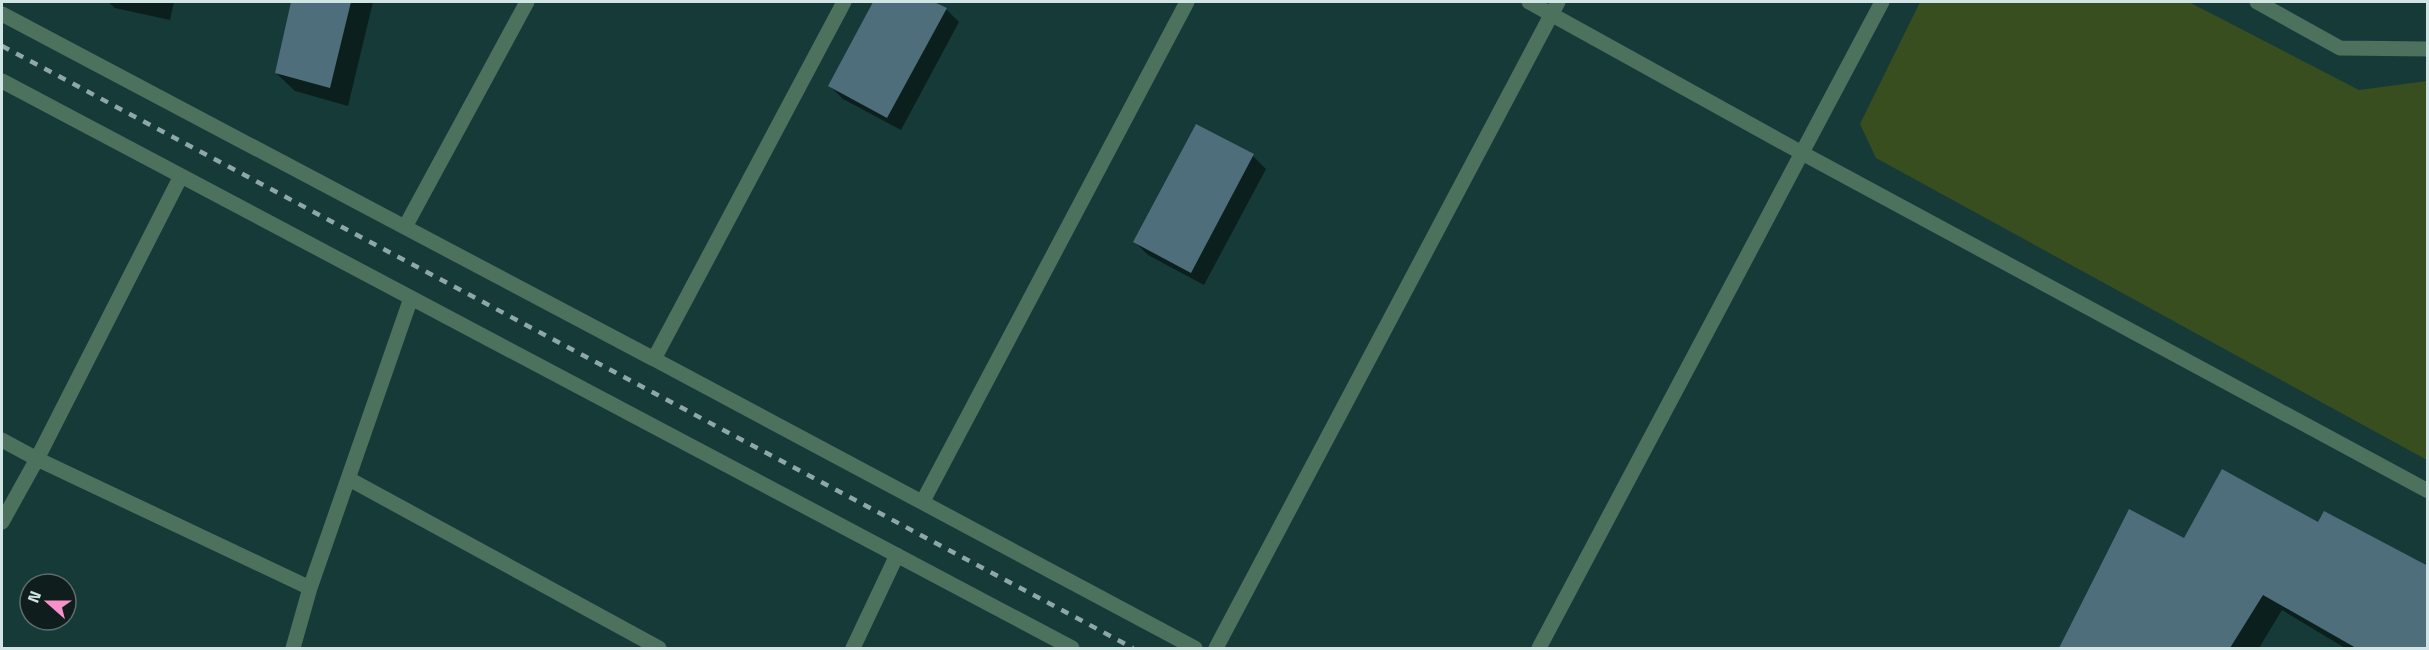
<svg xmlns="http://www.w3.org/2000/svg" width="2429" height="650" viewBox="0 0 2429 650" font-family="'Titillium Web',sans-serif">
  <rect width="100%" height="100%" fill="#153a38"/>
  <!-- green -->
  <path fill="#394e1f" d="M1920,2H2189L2359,90L2427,81V460L1876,158L1860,124Z"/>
  <!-- shadow -->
  <path fill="#0007" d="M108,2H174L170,20L115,8Z
    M293,2H373L348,106L295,91L276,73Z
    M875,2H931L946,9L959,22L901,130L843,99L830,86Z
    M1253,156L1266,169L1204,285L1148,255L1135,242Z
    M2130,512L2184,542L2319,524L2428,567V648H2345L2282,610L2259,648H2061Z"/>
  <!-- building -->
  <path fill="#4d6e7a" d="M291,2H351L330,88L275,73Z
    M873,2H934L947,8L887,118L828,86Z
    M1196,124L1254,154L1191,273L1133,242Z
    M2222,469L2318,522L2324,511L2428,566V648H2356L2263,595L2230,648H2059L2129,509L2184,538Z"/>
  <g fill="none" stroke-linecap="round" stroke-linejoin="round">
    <!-- minor -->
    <path stroke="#4c715d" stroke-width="15" d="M844,2L654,359L1195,648
      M1529,2L1802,153L2428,491
      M2257,2L2340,48L2428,49
      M2,14L654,359
      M2,81L1072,648
      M405,227L527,2
      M2,440L37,459L310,588L411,298
      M349,479L659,648
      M923,501L1187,2
      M2,522L37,459L181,176
      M293,648L310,588
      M853,648L897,555
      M1216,648L1558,2
      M1539,648L1882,2"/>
    <!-- rail -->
    <path stroke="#8ea8a7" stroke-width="4.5" stroke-dasharray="8 8" stroke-linecap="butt" d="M2,46L1133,648"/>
  </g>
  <!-- border -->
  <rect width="2429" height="650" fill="none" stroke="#d1e5e4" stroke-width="6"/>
  <!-- north arrow -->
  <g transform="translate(48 602) rotate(291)"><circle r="28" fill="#0f1e1d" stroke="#5d6e6d" stroke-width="1.5"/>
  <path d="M0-4.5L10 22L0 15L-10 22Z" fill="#f890cb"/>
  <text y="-9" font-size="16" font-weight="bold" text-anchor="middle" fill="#d1e5e4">N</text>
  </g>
</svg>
